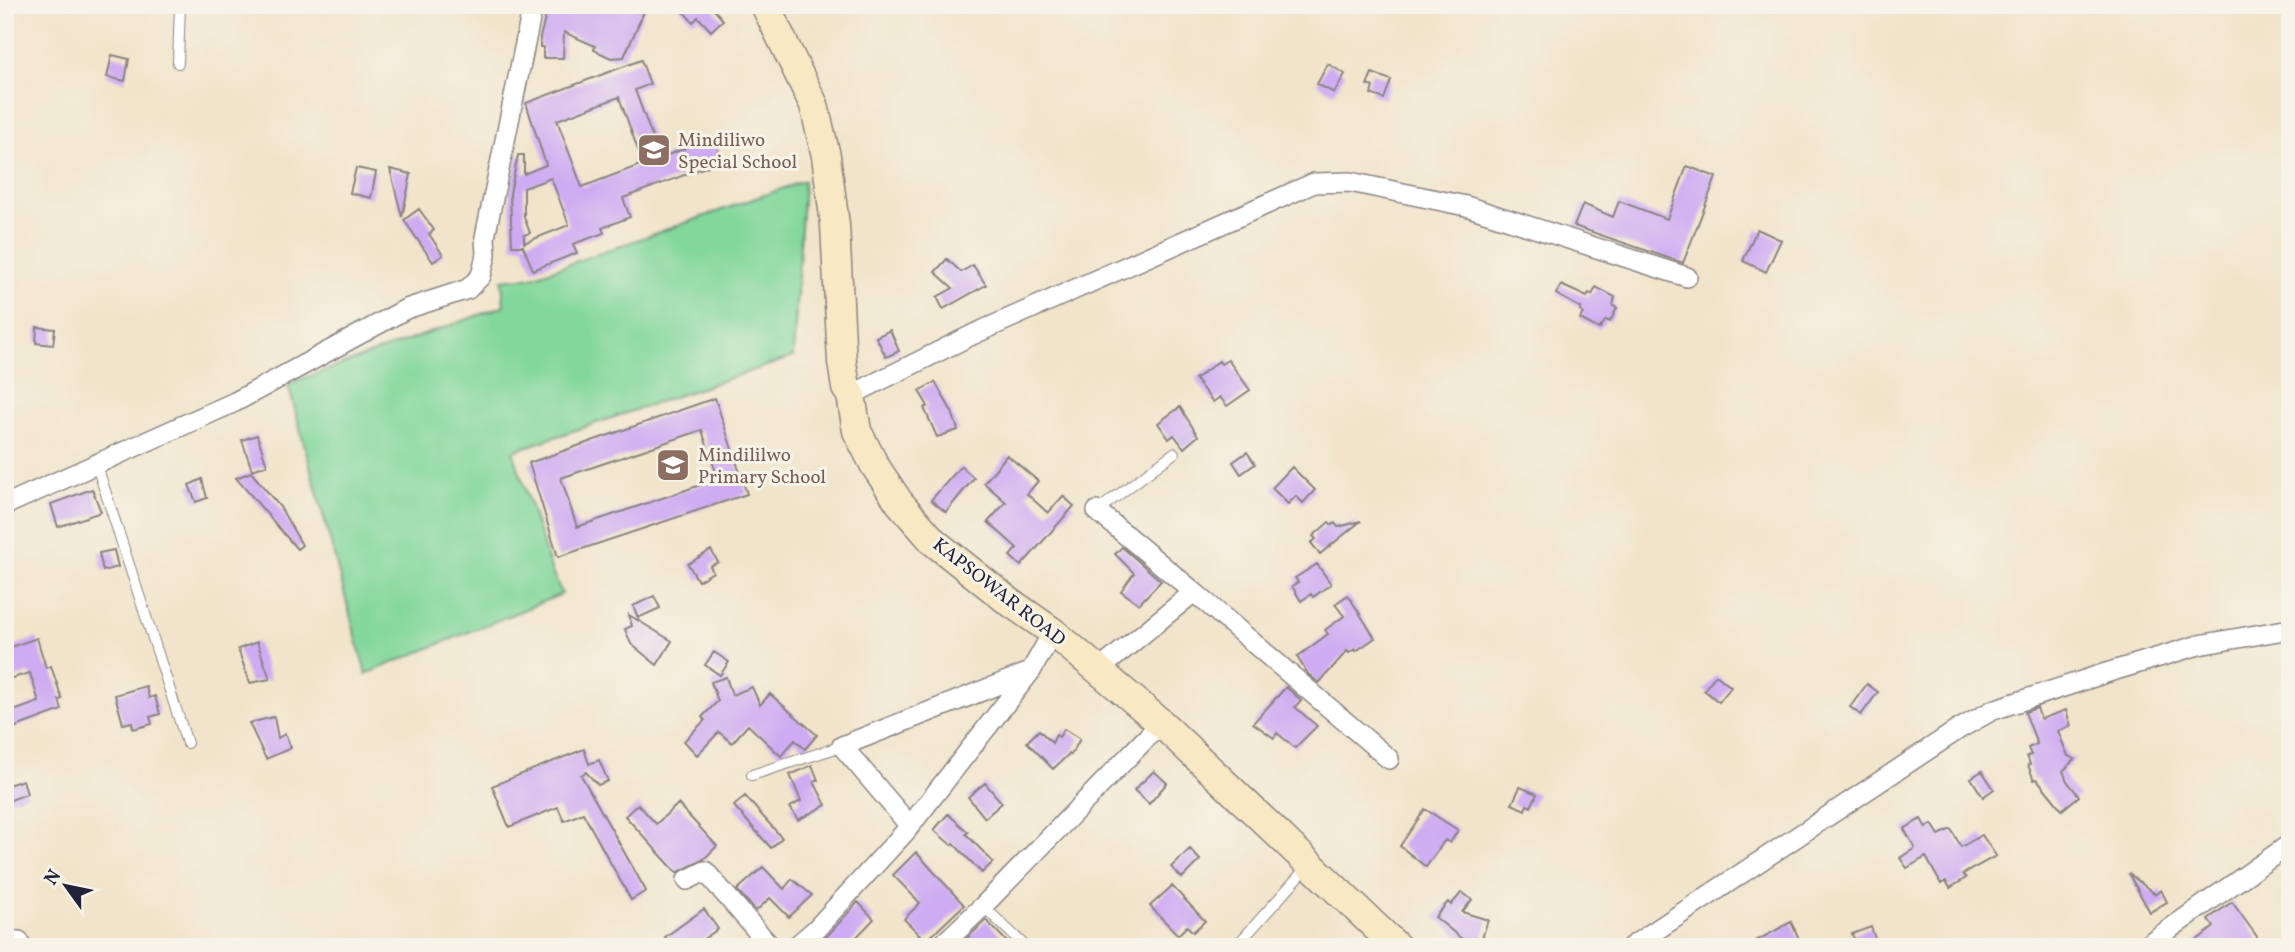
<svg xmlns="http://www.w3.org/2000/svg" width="2295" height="952" viewBox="0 0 2295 952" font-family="Vollkorn,serif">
  <rect width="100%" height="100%" fill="#f7f3e8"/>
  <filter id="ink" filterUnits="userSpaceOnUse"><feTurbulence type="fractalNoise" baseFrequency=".0143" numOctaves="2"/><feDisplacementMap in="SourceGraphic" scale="14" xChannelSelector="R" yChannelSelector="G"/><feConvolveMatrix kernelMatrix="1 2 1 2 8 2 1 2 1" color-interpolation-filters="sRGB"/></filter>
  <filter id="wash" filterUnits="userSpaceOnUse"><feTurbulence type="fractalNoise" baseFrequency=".00686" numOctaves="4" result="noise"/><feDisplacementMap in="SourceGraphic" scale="28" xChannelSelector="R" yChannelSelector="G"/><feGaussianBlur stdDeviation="1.57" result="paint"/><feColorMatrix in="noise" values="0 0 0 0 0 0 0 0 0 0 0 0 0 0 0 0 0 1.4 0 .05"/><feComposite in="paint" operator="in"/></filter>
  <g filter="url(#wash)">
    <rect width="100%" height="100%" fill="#f1e4ca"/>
    <!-- grass -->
    <path fill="#82d79b" stroke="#527c6b" stroke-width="2" d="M804,181L793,357L513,451L552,572L562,594L366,674L288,384L504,306L502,280L532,277Z"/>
    <g id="blocks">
      <!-- building -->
      <path fill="#ceabf2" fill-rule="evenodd" d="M554,5H647L624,57L611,58L594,50L595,46L564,32L563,58H543V47H540V37L547,11L552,13Z
        M677,5H710L723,20L711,31L698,17L693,22Z
        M112,55L129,59L125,81L107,77Z
        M641,60L650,84L635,90L660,158L686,148L685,145L698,140L699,144L714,138L722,161L623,198L630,217L602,228L604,233L573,244L577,253L533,270L523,246H512L510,193L518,155H524V174L546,165L526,103ZM619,97L643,164L582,187L557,120ZM551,178L569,225L524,243V235L530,233L524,217V188Z
        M1328,64L1345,74L1334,93L1317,84Z
        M1372,73L1391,80L1384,99L1371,94L1373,87L1367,85Z
        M1687,166L1716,177L1683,263L1574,226L1583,204L1613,217L1619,201L1667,219Z
        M356,168L376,172L371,198L350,193Z
        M390,169L411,174L402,217Z
        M419,209L434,230L429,234L443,255L433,262L404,220Z
        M1757,229L1781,240L1766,272L1743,261Z
        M947,259L961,272L973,265L986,285L943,309L937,297L953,288L935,272Z
        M1561,285L1587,297L1589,293L1592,295L1596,287L1615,297L1613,306L1617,308L1610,322L1606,320L1599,329L1580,319L1583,313L1580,311L1581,308L1556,294Z
        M37,327L55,329L53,345L36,343Z
        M890,330L899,351L886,357L876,337Z
        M1228,360L1250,390L1227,406L1220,397L1213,402L1195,379L1219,361L1221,364Z
        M935,382L952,412L958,430L937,437L924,408L928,406L919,391Z
        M715,398L747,494L558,557L529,463ZM702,430L718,479L577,527L561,478Z
        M1180,407L1198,436L1184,448L1174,435L1169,439L1158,423Z
        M257,435L267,465L252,470L242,440Z
        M1247,452L1255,464L1241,474L1233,462Z
        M1007,455L1038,481L1027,494L1048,513L1063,496L1074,506L1021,566L1010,556L1017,548L988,522L1006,502L984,483Z
        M961,466L974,478L946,512L931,500Z
        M1292,467L1315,490L1303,503L1296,496L1288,504L1272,488Z
        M251,472L280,507L302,545L297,549L236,478Z
        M202,479L207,498L196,502L189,485Z
        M92,489L101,512L58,527L51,504Z
        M1361,521L1320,554L1311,543L1316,539L1313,536L1329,522L1332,525L1335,523L1338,527Z
        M1122,547L1161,581L1139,604L1121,591L1134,573L1115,554Z
        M114,550L118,567L103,571L99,553Z
        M711,550L718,562L710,566L713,572L698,581L688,564Z
        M1317,564L1331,584L1313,597L1311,594L1301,601L1292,586L1298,582L1295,578Z
        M1348,595L1375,638L1356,651L1355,649L1349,653L1347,651L1319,683L1308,674L1297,657L1328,634L1325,630L1344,616L1335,604Z
        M654,596L660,608L638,618L633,606Z
        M629,615L672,641L657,665L631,644L625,629L632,626Z
        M37,638L46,668L51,666L62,699L59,700L62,710L5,731V714L39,702L30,673L5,680V649Z
        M257,642L270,679L250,683L238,649Z
        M714,652L729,662L720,675L705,665Z
        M1716,675L1731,687L1719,702L1704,690Z
        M726,677L732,695L752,687L760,705L770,694L817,735L805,749L795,740L781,756L748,725L732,743L719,732L697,755L684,741L705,720L702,717L718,701L711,682Z
        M1867,684L1878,692L1861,715L1850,707Z
        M146,686L149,698L155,696L160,714L150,717L152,724L133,729L132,722L123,724L115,695Z
        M1286,687L1301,700L1295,707L1317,726L1295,748L1277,733L1274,738L1253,723Z
        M2037,708L2041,719L2066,710L2071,726L2058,731L2068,756L2075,759L2063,771L2067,781L2079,796L2062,810L2037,779L2034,780L2028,765L2030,764L2027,756L2031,755L2028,748L2037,744L2025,712Z
        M274,717L278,738L285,734L291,748L266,759L249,723Z
        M1064,729L1080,739L1071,755L1069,754L1053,769L1027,742L1039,730L1052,743L1056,735L1059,737Z
        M584,749L589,764L599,760L608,781L598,785L586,772L581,775L646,891L631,900L583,813L564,821L558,807L509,827L492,786Z
        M812,765L818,780L814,782L826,805L798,820L790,807L801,801L790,775Z
        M1154,771L1167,783L1149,804L1134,790Z
        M1982,771L1994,789L1983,797L1971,778Z
        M23,780L27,794L8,801L5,786Z
        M985,783L1002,803L985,818L968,797Z
        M1520,787L1537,794L1531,807L1527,805L1525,810L1512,804Z
        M745,796L782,838L771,848L734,806Z
        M638,804L656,824L678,804L717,846L704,859L677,873L625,816Z
        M1425,809L1458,830L1450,843L1445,840L1426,867L1400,846Z
        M948,814L968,832L966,834L993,862L982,873L953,843L951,845L934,830Z
        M1921,819L1926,828L1932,824L1939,835L1951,829L1961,847L1982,835L1996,856L1963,874L1966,878L1950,888L1946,881L1941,884L1926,857L1907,868L1900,858L1915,848L1904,829Z
        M1190,849L1200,860L1182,878L1171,867Z
        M916,852L964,905L926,941L904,919L920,903L893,875Z
        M763,867L784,889L792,879L812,895L789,917L770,898L756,911L737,890Z
        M2128,873L2155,894L2161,890L2167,902L2150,912Z
        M1172,886L1205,921L1193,932L1187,926L1178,935L1150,906Z
        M1462,892L1472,900L1462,912L1488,920L1479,947H1459L1462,939L1435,917L1448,902L1451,905Z
        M858,902L874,919L847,947H817Z
        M2232,902L2258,938L2248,947H2188L2214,927L2208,919Z
        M704,909L718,929L692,947H671L665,937Z
        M986,920L1012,947H958Z
        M1791,922L1803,947H1745Z
        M1871,927L1878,947H1857L1852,934Z"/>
    </g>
  </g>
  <g filter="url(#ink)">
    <use href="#blocks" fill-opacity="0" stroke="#8a8382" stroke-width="2"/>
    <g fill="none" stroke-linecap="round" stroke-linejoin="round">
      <!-- lane casing -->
      <g stroke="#8a8382" stroke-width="12">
        <path id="lane" d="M178,63L180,5
          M96,463L187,743
          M1097,511L1174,453
          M752,775L842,746
          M983,906L1026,947
          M1240,942L1309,865"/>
      </g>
      <!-- street casing -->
      <g stroke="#8a8382" stroke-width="22">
        <path id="street" d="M851,395L972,335L1314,183L1350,182L1466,206L1687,277
          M5,505L235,402L406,309L468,289L481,276L486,255L485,237L533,5
          M1097,511L1194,592
          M1100,669L1194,592L1389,759
          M910,826L842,746L1030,672
          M687,880L705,871L771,947
          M5,942L19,941L21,947
          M795,947L816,929L906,831L1031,671L1053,632
          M940,947L983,906L1161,723
          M1631,947L1959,729L1993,710L2106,673L2199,645L2290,629
          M2144,947L2290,844"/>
      </g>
      <!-- secondary casing -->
      <g stroke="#8a8382" stroke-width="31">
        <path id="secondary" d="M765,5L814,105L826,156L835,225L842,362L846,388L851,395L857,431L875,466L899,502L934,542L1007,600L1053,632L1161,723L1397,947"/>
      </g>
      <!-- lane -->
      <use href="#lane" stroke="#fff" stroke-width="10"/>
      <!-- street -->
      <use href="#street" stroke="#fff" stroke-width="19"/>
      <!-- secondary -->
      <use href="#secondary" stroke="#f8e8c3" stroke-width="28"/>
    </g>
  </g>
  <!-- icons -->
  <defs>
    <g id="school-square" transform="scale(1.75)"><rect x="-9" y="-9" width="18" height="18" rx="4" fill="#8d6e63" stroke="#f7f3e8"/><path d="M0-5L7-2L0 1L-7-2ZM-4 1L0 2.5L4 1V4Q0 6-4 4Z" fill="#fff"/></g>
  </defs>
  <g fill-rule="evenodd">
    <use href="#school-square" x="654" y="150"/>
    <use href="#school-square" x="673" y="465"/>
  </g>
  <g text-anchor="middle" stroke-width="6" stroke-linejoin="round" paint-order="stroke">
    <!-- education labels -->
    <g font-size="19" fill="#785e54" stroke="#f7f3e8" text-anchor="start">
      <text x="678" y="146">Mindiliwo<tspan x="678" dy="22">Special School</tspan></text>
      <text x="698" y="461">Mindililwo<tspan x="698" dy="22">Primary School</tspan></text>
    </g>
    <!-- street labels -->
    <g font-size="19" fill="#22223b" stroke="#f7f3e8">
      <text transform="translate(1000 591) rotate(38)" y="7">KAPSOWAR ROAD</text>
    </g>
  </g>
  <!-- margin -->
  <rect width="2295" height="952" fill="none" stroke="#f7f3e8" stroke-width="28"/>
  <!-- north arrow -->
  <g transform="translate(66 886) rotate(303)" stroke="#f7f3e8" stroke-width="5" paint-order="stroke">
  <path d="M0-5L12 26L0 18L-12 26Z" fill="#22223b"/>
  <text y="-10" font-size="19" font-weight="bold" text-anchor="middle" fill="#22223b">N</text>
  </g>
</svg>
